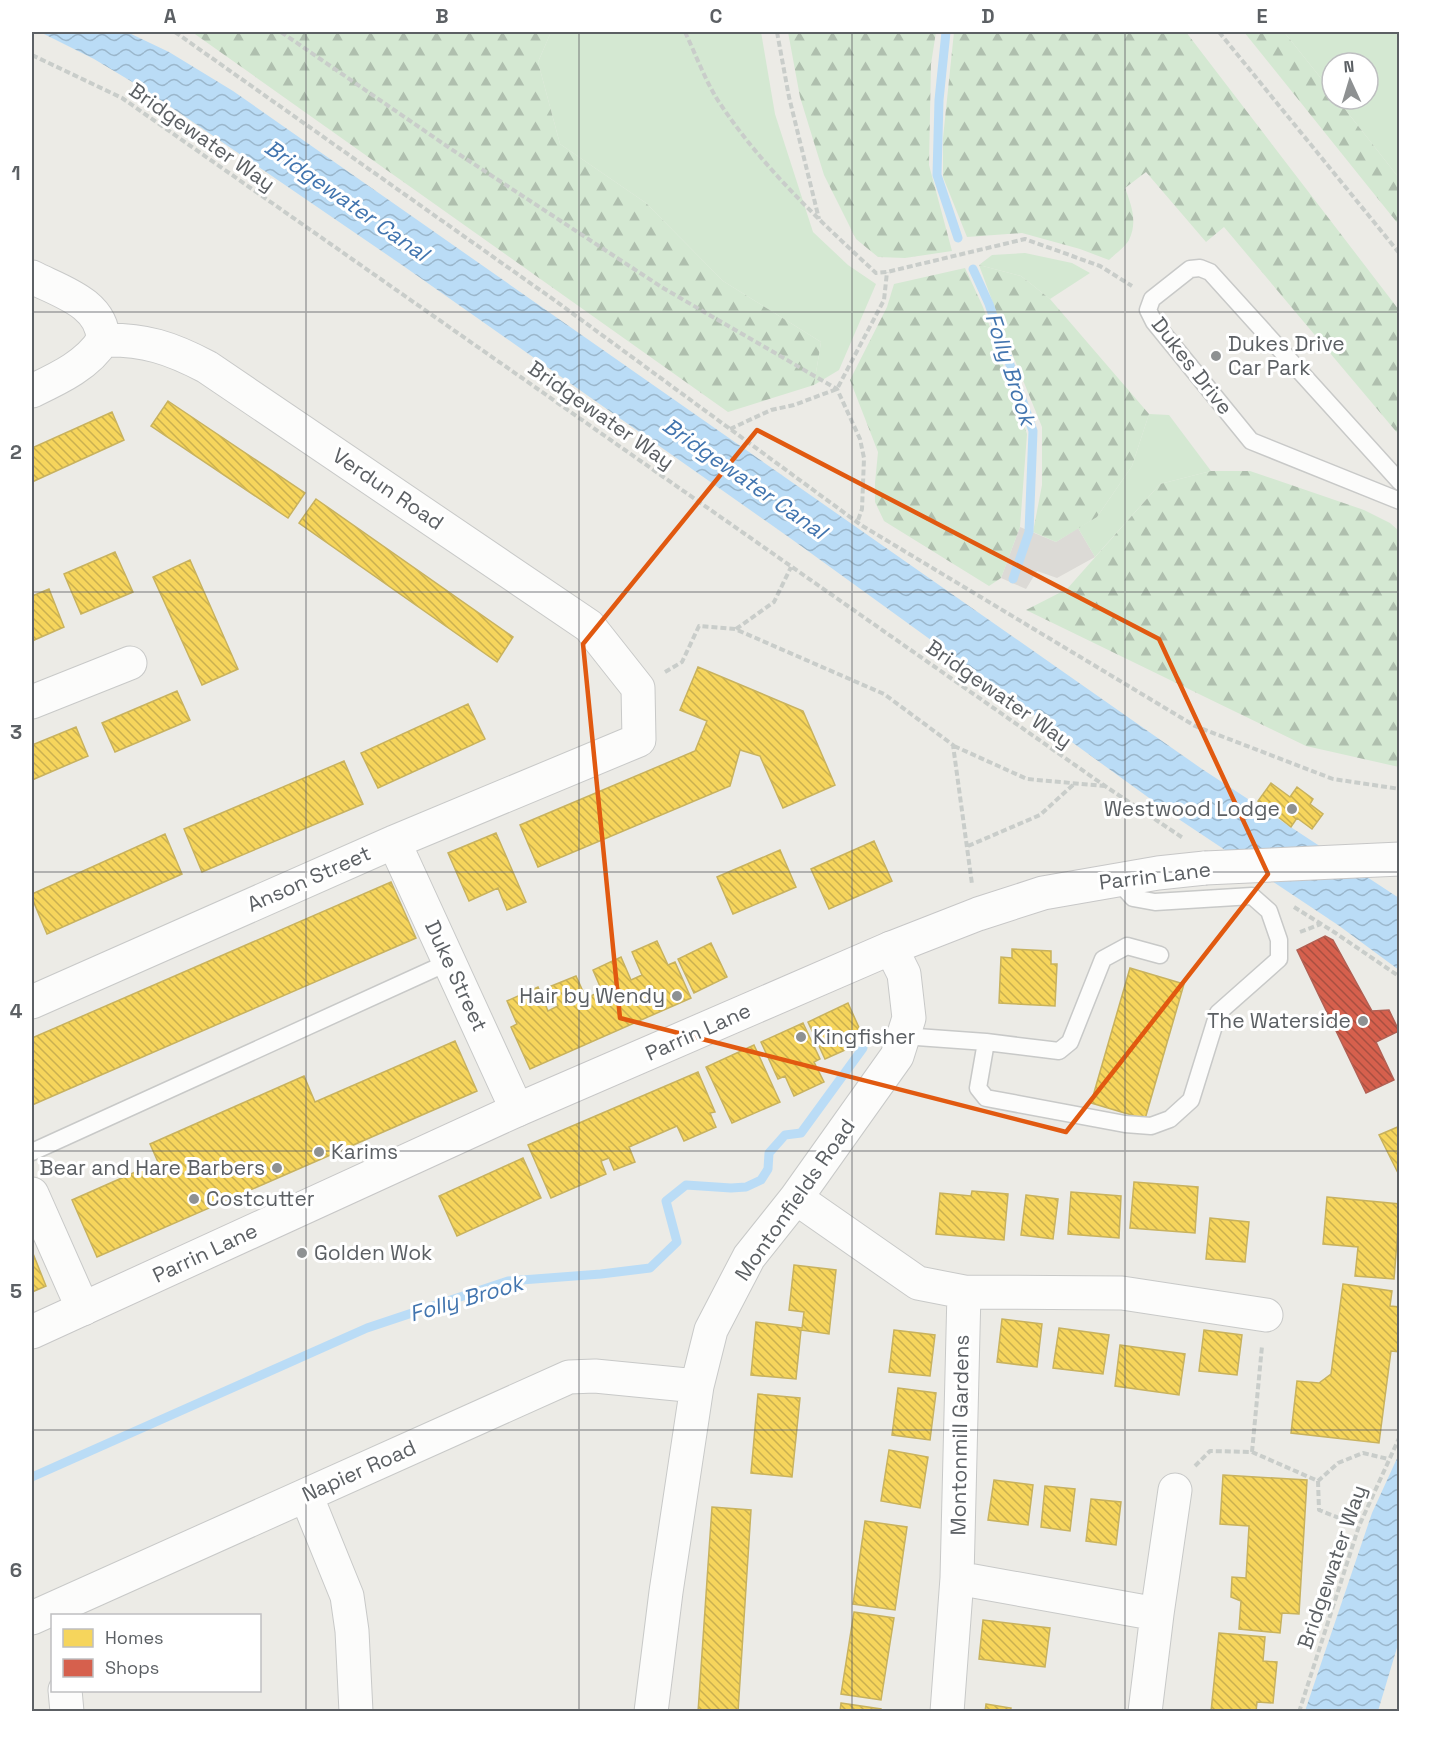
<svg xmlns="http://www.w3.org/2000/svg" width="1431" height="1743" viewBox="0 0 1431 1743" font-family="'Space Grotesk',sans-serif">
  <defs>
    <pattern id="forest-firs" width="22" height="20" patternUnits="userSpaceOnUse" patternTransform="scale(1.5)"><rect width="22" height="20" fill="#d4e8d2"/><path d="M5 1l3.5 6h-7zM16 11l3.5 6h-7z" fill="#afbfae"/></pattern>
    <pattern id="water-waves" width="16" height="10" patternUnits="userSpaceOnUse" patternTransform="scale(1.5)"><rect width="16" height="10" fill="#badcf6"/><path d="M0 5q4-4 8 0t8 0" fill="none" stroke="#9ab6cb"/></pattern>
    <pattern id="homes-back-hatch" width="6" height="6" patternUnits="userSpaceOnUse" patternTransform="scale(1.5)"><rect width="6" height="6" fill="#f6d55c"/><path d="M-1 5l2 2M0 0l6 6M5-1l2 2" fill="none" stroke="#cab050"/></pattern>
    <pattern id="shops-back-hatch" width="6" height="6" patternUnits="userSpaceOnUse" patternTransform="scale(1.5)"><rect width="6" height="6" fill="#d6604d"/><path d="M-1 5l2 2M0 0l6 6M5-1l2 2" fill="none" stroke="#a84f41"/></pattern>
  </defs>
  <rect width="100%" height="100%" fill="#ecebe6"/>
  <!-- industrial -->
  <path fill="#dcdad6" d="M1020,527L1056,542L1078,528L1095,557L1057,578L1037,571L1026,589L1001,578Z"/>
  <!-- green -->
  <path fill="#d4e8d2" d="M551,32H761L775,114L813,232L848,265L876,284L839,370L814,385L821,342L723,281L646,203L560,144L538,62Z
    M1284,32H1399V178L1337,99H1368V63H1332V92Z
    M1025,253L1072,263L1090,273L1050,299L1021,276L979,265L992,255Z
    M1149,414L1169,415L1211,471L1160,484L1095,557L1078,528L1097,517L1132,466Z"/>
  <!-- forest -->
  <path fill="url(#forest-firs)" d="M192,32H551L538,62L560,144L646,203L723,281L821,342L814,385L728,412Z
    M788,32H936L931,64L929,165L952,251L905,258L878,257L856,239L824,175L800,97Z
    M954,32H1186L1399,310V435L1224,227L1206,242L1146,172L1125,188C1131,204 1138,222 1129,240C1125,247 1115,254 1109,260L1080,249L1022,233L967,237L943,177V138Z
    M1244,32H1284L1332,92V99H1337L1399,178V225Z
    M979,265L1021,276L1050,299L1149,414L1132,466L1097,517L1056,542L1033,532L1042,485V427L1007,341Z
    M965,268L983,307L1027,434L1020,527L1001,578L989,586L884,521L875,502V483L878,452L850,380L887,307L894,284Z
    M1211,471H1250L1364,510L1390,523L1399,531V767L1306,746L1026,610L1067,589L1160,484Z"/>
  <!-- water -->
  <path fill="url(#water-waves)" d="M40,32H127L169,52L233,91L1202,769L1399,898V970L1338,925L1174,816L790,538L402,265L149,92L94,59Z
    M1399,1454V1641L1378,1711H1305L1372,1513Z"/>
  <!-- homes -->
  <path fill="url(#homes-back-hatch)" stroke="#c8b25e" stroke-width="1.5" d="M168,401L305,493L288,518L151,426Z
    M112,412L124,440L32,482V448Z
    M316,499L513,637L497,662L299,523Z
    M115,552L133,592L81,614L64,574Z
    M190,560L238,669L202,685L153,577Z
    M49,589L64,627L32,641V596Z
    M698,667L803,711L835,785L783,808L760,756L740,750L730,786L538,867L520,825L695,751L707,721L680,710Z
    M177,691L190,720L115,752L102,723Z
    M468,704L485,739L378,788L361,753Z
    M76,727L88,756L32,780V745Z
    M344,761L363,804L202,872L184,829Z
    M1271,783L1290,797L1297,787L1313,799L1310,804L1323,814L1312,829L1297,818L1291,827L1258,801Z
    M496,833L526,902L507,910L498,888L469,901L448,853Z
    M165,834L182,874L47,934L32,898V894Z
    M874,841L892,881L829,909L811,869Z
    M780,850L796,887L733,914L717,877Z
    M391,882L416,938L32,1105V1038Z
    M657,941L668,965L675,962L691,998L530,1069L511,1027L517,1024L507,1001L538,987L548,1011L558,1006L549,987L576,976L586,998L602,991L593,970L621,957L631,980L642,975L632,952Z
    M711,943L727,977L694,993L678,959Z
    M1012,949L1051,951V964H1057L1055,1006L999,1003L1001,957L1012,958Z
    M1130,968L1184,984L1145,1119L1091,1103Z
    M848,1003L865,1041L825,1059L808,1022Z
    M803,1023L820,1059L814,1062L824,1082L794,1096L785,1076L778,1079L761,1042Z
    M455,1041L477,1091L97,1257L72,1200L158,1162L150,1144L304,1076L315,1102Z
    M754,1045L780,1102L732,1123L706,1067Z
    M698,1072L715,1112L710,1113L716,1127L684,1141L677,1126L629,1147L635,1162L614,1170L609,1158L601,1161L606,1174L551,1198L528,1145Z
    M1400,1126V1177L1379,1135Z
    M523,1158L541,1198L457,1236L439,1196Z
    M1134,1182L1198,1187L1195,1233L1130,1228Z
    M972,1191L1008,1194L1004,1240L936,1234L940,1193L971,1196Z
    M1071,1192L1121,1196L1119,1238L1068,1234Z
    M1026,1195L1058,1199L1053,1239L1021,1235Z
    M1327,1197L1400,1204L1394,1279L1355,1276L1358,1247L1323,1244Z
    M1210,1218L1249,1222L1245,1262L1206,1259Z
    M32,1251L46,1286L32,1292Z
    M794,1265L836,1270L829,1334L801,1330L796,1379L751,1375L756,1322L802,1328L804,1312L789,1310Z
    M1343,1284L1392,1291L1390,1306L1400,1307V1352L1391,1351L1379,1443L1291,1433L1297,1381L1319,1383L1331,1374Z
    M1002,1319L1042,1324L1037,1367L997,1362Z
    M1059,1328L1109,1335L1103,1374L1053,1368Z
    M894,1330L935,1335L930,1376L889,1372Z
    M1204,1330L1242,1335L1237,1375L1199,1371Z
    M1120,1345L1185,1354L1179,1395L1115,1386Z
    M898,1388L936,1393L930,1440L892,1435Z
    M758,1394L800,1398L792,1477L751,1473Z
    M889,1450L928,1457L920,1508L881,1501Z
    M1223,1475L1307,1480L1299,1614L1282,1613L1280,1633L1239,1629L1241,1601L1231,1597L1232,1577L1246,1578L1249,1526L1220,1524Z
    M994,1480L1033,1485L1028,1525L988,1520Z
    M1045,1486L1075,1489L1070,1531L1041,1527Z
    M1091,1499L1121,1502L1116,1545L1086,1541Z
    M712,1507L751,1510L738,1712H698Z
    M865,1521L907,1527L895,1610L853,1604Z
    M854,1612L894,1618L881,1700L841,1694Z
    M983,1620L1050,1628L1045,1667L979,1659Z
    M1219,1633L1265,1637L1263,1661L1277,1662L1273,1703L1257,1702L1256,1712H1211Z
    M841,1703L881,1709V1712H840Z
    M986,1704L1011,1708L1010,1712H985Z"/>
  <!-- shops -->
  <path fill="url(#shops-back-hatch)" stroke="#b16054" stroke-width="1.5" d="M1325,936L1333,940L1372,1011L1389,1010L1399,1031L1376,1042L1394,1080L1366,1093L1297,950Z"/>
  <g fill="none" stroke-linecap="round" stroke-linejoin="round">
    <!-- stream -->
    <path stroke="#badcf6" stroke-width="9" d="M946,32L939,100L937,175L958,238
      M973,269L989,304L1033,431L1029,532L1013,579
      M32,1477L367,1328L508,1281L601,1274L650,1268L677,1242L666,1201L686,1185L731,1188L746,1187L761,1180L768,1169L769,1153L785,1135L801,1133L863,1048"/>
    <!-- lane casing -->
    <g stroke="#c8c9c8" stroke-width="19">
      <path id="lane" d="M1400,482L1210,272L1200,268L1190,269L1152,299L1148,310L1154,322L1251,441L1400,501
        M903,1036L986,1042L978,1088L986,1098L1125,1124L1151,1126L1170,1119L1191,1100L1218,1013L1279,959V940L1269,911L1252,896L1155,902L1133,898L1117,880
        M986,1042L1059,1051L1070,1042L1103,959L1127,946L1160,955
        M32,1152L449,962"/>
    </g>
    <!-- street casing -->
    <g stroke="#c8c9c8" stroke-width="35">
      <path id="street" d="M32,277C59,291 103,303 103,340
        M32,391C57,379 88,365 103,340
        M32,702L130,663
        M394,842L517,1110
        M32,1002L394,842L639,740L638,688L589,626L207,367C171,348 144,339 103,340
        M32,1194L83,1309
        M796,1198L918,1283L964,1292L1122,1293L1266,1315
        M306,1495L347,1596L352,1631L356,1712
        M957,1578L1157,1614L1175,1490
        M32,1618L569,1377L595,1376L697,1386
        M65,1690L67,1712
        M651,1712L666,1592L697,1386L711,1330L749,1257L796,1198L897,1056L909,1018L904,974L891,948
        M947,1712L957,1578L964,1292
        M1145,1712L1157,1614"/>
    </g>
    <!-- secondary casing -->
    <g stroke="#c7c7c7" stroke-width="35">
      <path id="secondary" d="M32,1332L517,1110L891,948L978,914L1043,893L1158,873L1205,868"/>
    </g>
    <!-- path -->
    <path stroke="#c9cdca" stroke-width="4" stroke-dasharray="6 3" stroke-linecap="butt" d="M175,32L557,302L861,525L1195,726L1333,779L1400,789
      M281,32L451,149L663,288L837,389L860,439L864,458L862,509L857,523
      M685,32C696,55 707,85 721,105C764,169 820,221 876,273L887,272L1025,239L1100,266L1132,286
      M777,32L789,97L819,219
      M1219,32L1400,254
      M32,55L122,98L1105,786L1183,838
      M730,429L771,410L794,405L837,389L884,300L887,272
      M736,629L774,602L791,567
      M665,672L682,662L699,626L735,629L884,694L953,745L972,884
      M954,746L1027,779L1104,786
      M968,846L1040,815L1074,784
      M1294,907L1334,932L1400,977
      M1300,932L1321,924
      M1252,1452L1262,1346
      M1195,1466L1210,1451L1252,1452L1318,1481L1338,1463L1363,1453L1388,1459
      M1318,1481L1319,1510L1359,1526
      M1299,1712L1359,1526L1400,1436"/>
    <!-- lane -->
    <use href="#lane" stroke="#fcfcfb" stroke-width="16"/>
    <!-- street -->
    <use href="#street" stroke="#fcfcfb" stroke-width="33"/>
    <!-- secondary -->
    <use href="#secondary" stroke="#fcfcfb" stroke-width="33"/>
    <!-- secondary-bridge casing -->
    <g stroke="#c7c7c7" stroke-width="35" stroke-linecap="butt">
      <path id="secondary-bridge" d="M1205,868L1400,859"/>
    </g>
    <!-- secondary-bridge -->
    <use href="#secondary-bridge" stroke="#fcfcfb" stroke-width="33"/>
  </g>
  <!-- marked area -->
  <path fill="none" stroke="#e15910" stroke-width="4.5" stroke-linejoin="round" d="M757,430L1159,639L1268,874L1066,1132L620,1018L583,644Z"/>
  <!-- grid -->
  <path fill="none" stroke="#5c6064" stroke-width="1.5" stroke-opacity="0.55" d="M306,32V1712M579,32V1712M852,32V1712M1125,32V1712M32,312H1400M32,592H1400M32,872H1400M32,1151H1400M32,1430H1400"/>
  <!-- markers -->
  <g fill="#8e9192" stroke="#fff" stroke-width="2">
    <circle cx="1216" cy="356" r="6"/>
    <circle cx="1292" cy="809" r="6"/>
    <circle cx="677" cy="996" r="6"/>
    <circle cx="1363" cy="1021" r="6"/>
    <circle cx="801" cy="1037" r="6"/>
    <circle cx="319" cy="1152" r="6"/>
    <circle cx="277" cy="1168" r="6"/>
    <circle cx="194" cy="1199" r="6"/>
    <circle cx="302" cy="1253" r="6"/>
  </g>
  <g text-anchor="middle" stroke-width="6" stroke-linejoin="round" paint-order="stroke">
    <!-- street labels -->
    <g font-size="21" fill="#5c6064" stroke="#fff">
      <text transform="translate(202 137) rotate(35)" y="7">Bridgewater Way</text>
      <text transform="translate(1192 366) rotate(52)" y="7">Dukes Drive</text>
      <text transform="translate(601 415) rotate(35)" y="7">Bridgewater Way</text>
      <text transform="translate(388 489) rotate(34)" y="7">Verdun Road</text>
      <text transform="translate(999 694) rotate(35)" y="7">Bridgewater Way</text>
      <text transform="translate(1155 876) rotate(-7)" y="7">Parrin Lane</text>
      <text transform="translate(309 879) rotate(-24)" y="7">Anson Street</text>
      <text transform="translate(456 976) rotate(65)" y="7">Duke Street</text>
      <text transform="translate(698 1032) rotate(-24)" y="7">Parrin Lane</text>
      <text transform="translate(795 1200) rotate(-55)" y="7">Montonfields Road</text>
      <text transform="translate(205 1253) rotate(-25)" y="7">Parrin Lane</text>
      <text transform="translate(960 1435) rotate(-89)" y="7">Montonmill Gardens</text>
      <text transform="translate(359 1471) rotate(-24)" y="7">Napier Road</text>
      <text transform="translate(1332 1567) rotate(-71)" y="7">Bridgewater Way</text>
    </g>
    <!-- poi labels -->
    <g font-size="21" fill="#5c6064" stroke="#fff" text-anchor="start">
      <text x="1228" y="351">Dukes Drive<tspan x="1228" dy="24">Car Park</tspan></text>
      <text x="1280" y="816" text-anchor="end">Westwood Lodge</text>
      <text x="665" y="1003" text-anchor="end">Hair by Wendy</text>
      <text x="1351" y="1028" text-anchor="end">The Waterside</text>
      <text x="813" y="1044">Kingfisher</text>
      <text x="331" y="1159">Karims</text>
      <text x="265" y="1175" text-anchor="end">Bear and Hare Barbers</text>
      <text x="206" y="1206">Costcutter</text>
      <text x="314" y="1260">Golden Wok</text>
    </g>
    <!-- water labels -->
    <g font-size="22" font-style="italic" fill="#4275af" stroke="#fff">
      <text transform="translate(347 200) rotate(35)" y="8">Bridgewater Canal</text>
      <text transform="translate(1011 369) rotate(72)" y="8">Folly Brook</text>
      <text transform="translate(745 478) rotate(35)" y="8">Bridgewater Canal</text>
      <text transform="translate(466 1298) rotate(-16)" y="8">Folly Brook</text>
    </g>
  </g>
  <!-- border -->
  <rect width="1431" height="1743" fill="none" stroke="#ffffff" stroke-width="66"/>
  <!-- legend -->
  <rect x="51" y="1614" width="210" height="78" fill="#ffffff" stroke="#bebfc1" stroke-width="1.5"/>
  <rect x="63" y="1629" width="30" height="18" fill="#f6d55c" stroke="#bebfc1" stroke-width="1.5"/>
  <text x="105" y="1644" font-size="18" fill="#5c6064">Homes</text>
  <rect x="63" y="1659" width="30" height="18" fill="#d6604d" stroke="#bebfc1" stroke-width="1.5"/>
  <text x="105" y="1674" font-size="18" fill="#5c6064">Shops</text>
  <!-- north arrow -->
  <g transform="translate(1350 81) rotate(356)"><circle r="28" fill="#ffffff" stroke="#bebfc1" stroke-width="1.5"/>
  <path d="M0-4.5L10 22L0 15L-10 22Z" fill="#8e9192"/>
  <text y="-9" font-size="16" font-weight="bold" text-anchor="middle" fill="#5c6064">N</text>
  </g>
  <rect x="33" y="33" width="1365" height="1677" fill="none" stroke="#5c6064" stroke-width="2"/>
  <g font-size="20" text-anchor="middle" font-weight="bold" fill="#5c6064">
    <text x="170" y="23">A</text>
    <text x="442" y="23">B</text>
    <text x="716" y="23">C</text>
    <text x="988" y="23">D</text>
    <text x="1262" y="23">E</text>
    <text x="16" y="180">1</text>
    <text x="16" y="459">2</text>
    <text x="16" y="739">3</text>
    <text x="16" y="1018">4</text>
    <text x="16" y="1298">5</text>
    <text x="16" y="1577">6</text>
  </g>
</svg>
